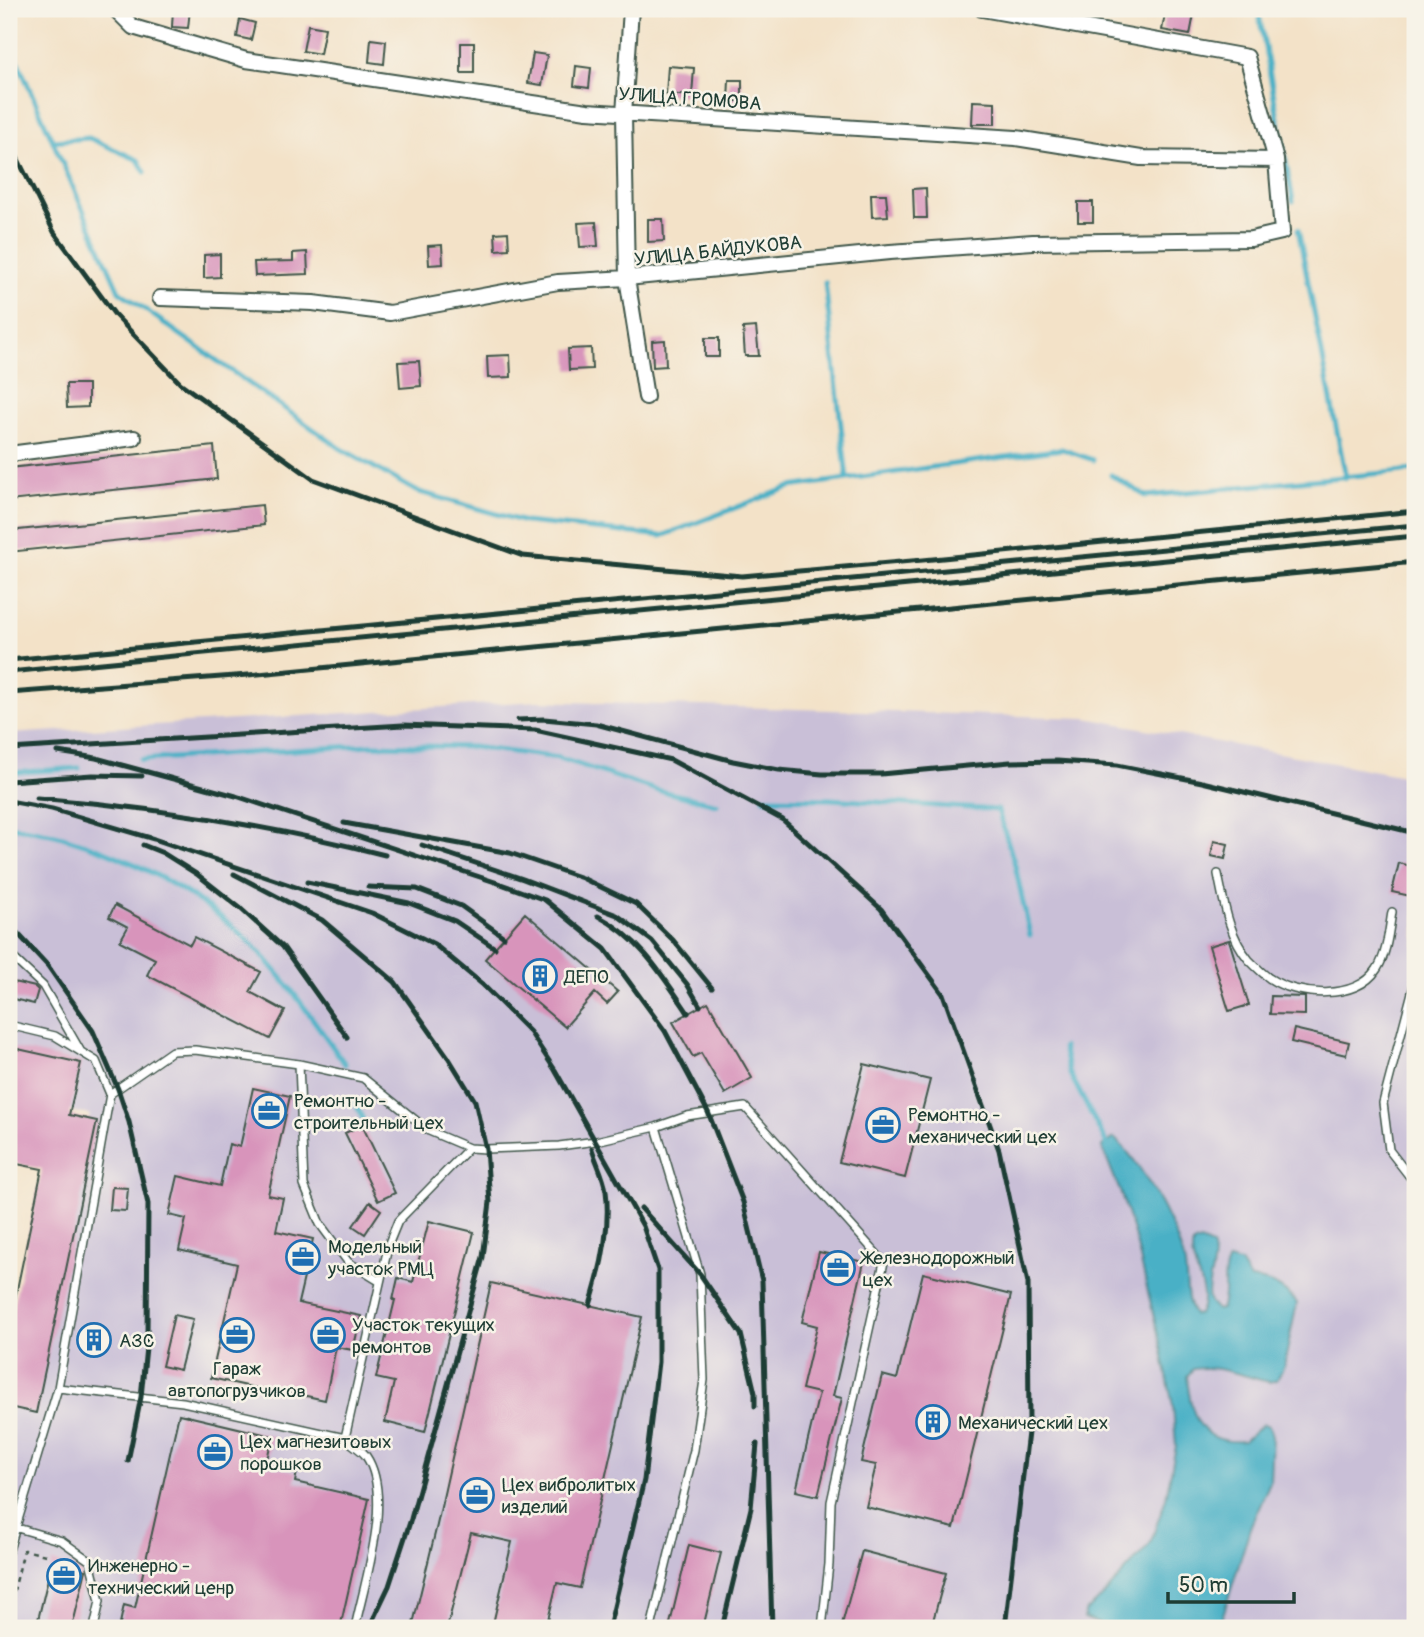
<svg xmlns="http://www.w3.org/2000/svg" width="1424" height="1637" viewBox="0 0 1424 1637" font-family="Pangolin,sans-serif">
  <rect width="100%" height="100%" fill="#f7f3e8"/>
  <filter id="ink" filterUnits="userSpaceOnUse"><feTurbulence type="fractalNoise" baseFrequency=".0143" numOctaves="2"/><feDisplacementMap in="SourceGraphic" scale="14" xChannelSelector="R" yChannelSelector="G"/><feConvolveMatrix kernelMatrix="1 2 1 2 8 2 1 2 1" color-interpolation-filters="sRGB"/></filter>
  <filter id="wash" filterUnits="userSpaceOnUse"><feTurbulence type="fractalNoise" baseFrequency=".00686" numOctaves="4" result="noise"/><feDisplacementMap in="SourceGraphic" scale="28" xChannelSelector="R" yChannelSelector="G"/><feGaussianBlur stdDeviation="1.57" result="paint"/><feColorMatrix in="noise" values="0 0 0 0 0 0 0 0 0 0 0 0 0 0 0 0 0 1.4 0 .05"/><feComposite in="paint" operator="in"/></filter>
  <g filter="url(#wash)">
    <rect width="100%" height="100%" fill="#f3e2c8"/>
    <!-- industrial -->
    <path fill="#c9bfd7" d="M538,701L1086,718L1415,778V1628H9V1371L90,1115L9,1098V734Z"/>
    <!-- water -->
    <path fill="#48b0c6" stroke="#34767d" stroke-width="2" d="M1114,1138C1142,1162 1172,1222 1183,1256C1189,1276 1183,1297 1194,1315L1199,1314C1213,1289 1187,1266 1193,1244L1200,1241L1212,1246C1220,1268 1196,1296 1217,1310L1221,1309C1228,1293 1220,1276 1229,1260L1240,1263L1250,1279C1271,1281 1283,1287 1297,1303L1284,1366L1277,1380L1270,1382C1244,1377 1219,1364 1193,1369L1187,1376C1190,1414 1199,1445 1244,1441L1263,1424L1269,1426L1272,1436L1270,1482L1251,1525L1219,1628H1111L1084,1618L1085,1612L1102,1597L1150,1544L1166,1498L1176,1446L1173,1406L1162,1351L1136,1241L1120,1191L1102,1147Z"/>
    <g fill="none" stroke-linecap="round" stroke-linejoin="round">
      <!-- stream -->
      <path stroke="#48b0c6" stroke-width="5" d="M12,9L13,51L119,291L340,448L416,491L525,522L662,536L790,487L1062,449L1093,460
        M1258,9L1293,201
        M53,141L89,138L138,160L145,172
        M1298,229L1346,478
        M825,282L847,479
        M1111,475L1146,496L1415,470
        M141,760L371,745L473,747L559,758L656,790L717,804
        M9,773L79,768
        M764,798L830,799L998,810L1015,865L1030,935
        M9,826C92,837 180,879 242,935C282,972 313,1020 345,1064
        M1063,1047L1069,1072L1107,1144
        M354,1100L364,1122"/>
    </g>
    <g id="blocks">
      <!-- building -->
      <path fill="#d894bb" d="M173,9H190L188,28L172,27Z
        M1166,9H1195L1190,35L1162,30Z
        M240,19L255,23L251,40L237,37Z
        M308,25L325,28L320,54L303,51Z
        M371,39L386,41L384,64L369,62Z
        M461,43H474V73H461Z
        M533,53L547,55L542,85L528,83Z
        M576,66L591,68L589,88L574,86Z
        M668,66L694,68L692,96L666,94Z
        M729,80H742V101H728Z
        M973,101L995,102V124H972Z
        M926,188L927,218H914L913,189Z
        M871,194H886L888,216L872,217Z
        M1078,202H1093V222H1078Z
        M648,219H663L664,241L648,242Z
        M596,222L598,246L580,247L578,223Z
        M508,232L509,249L496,250L495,233Z
        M442,245L443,264L429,265L428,246Z
        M307,252L308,274L255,276L254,262L293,261V253Z
        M220,254V277L204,278V255Z
        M756,327L759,356H745L743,328Z
        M705,338H719V357H705Z
        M665,340L666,366L653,367L652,341Z
        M591,348L592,369L569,370L568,349Z
        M510,355L511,377L488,378L487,356Z
        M419,361L421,386L400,388L398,362Z
        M66,384H88V407L67,408Z
        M214,446L217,479L9,501V468Z
        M262,505L264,525L9,552V531Z
        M1214,841L1228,844L1225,859L1211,856Z
        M1399,863L1415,867V897L1392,892Z
        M115,905L190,945L194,937L261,972L250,992L285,1011L270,1039L147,975L155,959L120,941L128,927L109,917Z
        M525,913L618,992L607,1004L595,993L565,1027L485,959Z
        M1229,940L1249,1005L1229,1011L1209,946Z
        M9,981L35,987L38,990L34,1004L9,998Z
        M1271,996L1305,997V1015L1270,1014Z
        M708,1002L752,1078L725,1094L701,1053L693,1057L673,1022Z
        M1294,1029L1349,1042L1346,1055L1291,1042Z
        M9,1047L81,1063L69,1115L97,1121L36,1413L9,1407V1328L42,1169L12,1163L15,1146L9,1144Z
        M864,1064L930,1080L905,1178L839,1162Z
        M253,1088L290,1096L268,1195L283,1198L276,1231L313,1239L298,1303L361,1316L353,1350L336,1347L325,1400L279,1390L278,1393L211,1378L237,1264L179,1250L186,1219L169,1215L178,1176L220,1186L229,1144L240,1147Z
        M362,1125L395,1193L378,1201L345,1133Z
        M112,1187L128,1188L126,1211L110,1210Z
        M370,1202L381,1210L365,1234L353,1226Z
        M429,1221L474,1232L425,1432L385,1422L394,1382L376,1378L395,1300H393L398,1278L413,1282Z
        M819,1252L864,1262L833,1396L842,1398L818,1496L796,1491L819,1393L802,1389L817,1326L802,1322Z
        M923,1273L1011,1295L954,1528L866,1507L876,1465L861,1462L882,1375L897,1379Z
        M491,1283L642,1317L580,1588L557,1583L546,1628H492L512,1542L471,1533L447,1628H412L437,1525Z
        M174,1315L193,1319L180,1370L162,1366Z
        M179,1414L272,1436L266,1465L297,1472L295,1482L369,1499L340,1628H119L124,1605L135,1608Z
        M689,1545L721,1553L703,1628H669Z
        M862,1551L946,1573L931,1628H841Z
        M52,1562L86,1570L72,1628H36Z"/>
    </g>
  </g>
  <g filter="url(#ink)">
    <use href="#blocks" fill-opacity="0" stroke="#3f564a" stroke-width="2"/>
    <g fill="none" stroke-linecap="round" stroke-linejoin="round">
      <!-- service casing -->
      <g stroke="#3f564a" stroke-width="10">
        <path id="service" d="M1218,874C1224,904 1229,936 1249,960C1255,966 1262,973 1269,978C1297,997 1357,1001 1377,969C1387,954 1389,930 1392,912
          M9,954L43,986L81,1052
          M1415,981L1383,1103L1389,1150L1410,1177L1415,1179
          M9,1025L55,1036L96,1061L110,1094
          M299,1064L304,1185L320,1224L348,1262L379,1281
          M58,1388L183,1402L345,1438C351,1444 361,1449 366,1456C394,1497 364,1583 355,1628
          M345,1438L389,1243L398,1221L469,1148
          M14,1527L62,1541L90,1561L100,1601L94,1628
          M9,1550L58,1388L110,1094L172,1051L195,1050L299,1064L363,1078L429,1131L469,1148L486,1149L559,1146L596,1141L656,1127L687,1116L745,1107L884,1262L831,1502L829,1564L822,1628
          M651,1628L694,1450L704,1380L700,1274L656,1127"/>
      </g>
      <!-- minor casing -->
      <g stroke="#3f564a" stroke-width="18">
        <path id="minor" d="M115,9L133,27L246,60L587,111L1016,138L1141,158L1276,160
          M631,9L624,114L627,278L646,397
          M160,298L313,303L390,313L558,282L627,278L890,252L1033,242L1251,239L1282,232L1276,160L1247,57L982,9
          M9,454L134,438"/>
      </g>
      <!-- path -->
      <path stroke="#3f564a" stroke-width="2.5" stroke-dasharray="5 5" stroke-linecap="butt" d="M9,1611L24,1550L50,1556"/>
      <!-- service -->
      <use href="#service" stroke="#fff" stroke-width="7"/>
      <!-- minor -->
      <use href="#minor" stroke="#fff" stroke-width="14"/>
      <!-- rail -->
      <path stroke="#1f3d34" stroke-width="5" d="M9,141L54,232L115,315L180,383L313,479L523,556L742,576L923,560L1415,511
        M9,660L1415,525
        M9,672L1415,536
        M9,693L248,675L1415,562
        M518,720L544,719L596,724L733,761L779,770L822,774H881L1010,762L1057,761L1117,765L1202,782L1415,833
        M9,749L403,725L535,730L671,760L783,820L881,909L943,994L999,1150L1028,1283L1029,1424L1005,1628
        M58,752L96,758L236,796L501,884L545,900L605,949L665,1031L708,1112L743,1202L762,1281L772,1628
        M9,781L92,775L142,776
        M37,798C154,807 271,826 385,855
        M9,801L52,809L154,839L372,913L434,944L482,984L530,1032L555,1070L643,1226L658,1270V1362L644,1480L609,1628
        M344,823L510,853L582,878L636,904L673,940L712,988
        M143,845L163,853L198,875L240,908L283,947L347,1037
        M422,845L523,879L617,915L652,941L687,984L700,1006
        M234,874L322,920L395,982L448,1057L475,1101L486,1149L490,1202L483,1257L411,1519L389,1586L369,1628
        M307,882L409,903L455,921L495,948
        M368,887L417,889L461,906L504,937
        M598,916C639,937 663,976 688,1013
        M9,924L48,966L93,1031L118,1089L129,1122L148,1204L147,1337L141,1397L128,1461
        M641,1208L700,1274L741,1334L755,1393V1406
        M590,1305C601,1270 611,1228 606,1191C604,1177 596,1162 592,1149
        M722,1628L751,1508L757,1444"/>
    </g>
  </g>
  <!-- icons -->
  <defs>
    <g id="building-ring" transform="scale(1.75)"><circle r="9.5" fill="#f7f3e8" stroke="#1f6fb2" stroke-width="1.5"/><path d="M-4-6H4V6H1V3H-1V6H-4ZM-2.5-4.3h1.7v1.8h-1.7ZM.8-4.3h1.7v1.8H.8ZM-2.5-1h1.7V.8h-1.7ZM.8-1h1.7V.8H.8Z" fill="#1f6fb2"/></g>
    <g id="office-ring" transform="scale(1.75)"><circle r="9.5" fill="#f7f3e8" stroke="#1f6fb2" stroke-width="1.5"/><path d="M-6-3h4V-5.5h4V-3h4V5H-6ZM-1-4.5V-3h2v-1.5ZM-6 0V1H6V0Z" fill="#1f6fb2"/></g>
  </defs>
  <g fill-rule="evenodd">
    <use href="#building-ring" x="540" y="976"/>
    <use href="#office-ring" x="269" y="1111"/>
    <use href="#office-ring" x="883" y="1125"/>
    <use href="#office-ring" x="303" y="1257"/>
    <use href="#office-ring" x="838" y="1268"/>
    <use href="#office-ring" x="237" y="1335"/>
    <use href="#office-ring" x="328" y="1335"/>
    <use href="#building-ring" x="94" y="1340"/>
    <use href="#building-ring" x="933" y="1422"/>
    <use href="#office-ring" x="215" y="1452"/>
    <use href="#office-ring" x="477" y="1495"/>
    <use href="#office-ring" x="64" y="1576"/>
  </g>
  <g text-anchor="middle" stroke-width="5" stroke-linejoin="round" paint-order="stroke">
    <!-- street labels -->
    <g font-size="19" fill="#1f3d34" stroke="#f7f3e8">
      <text transform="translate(690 98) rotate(4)" y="7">УЛИЦА ГРОМОВА</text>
      <text transform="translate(718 250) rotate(-6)" y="7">УЛИЦА БАЙДУКОВА</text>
    </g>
    <!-- poi labels -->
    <g font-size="19" fill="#1f3d34" stroke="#f7f3e8" text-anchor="start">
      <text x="564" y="983">ДЕПО</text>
      <text x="294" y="1107">Ремонтно -<tspan x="294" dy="22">строительный цех</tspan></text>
      <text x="908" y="1121">Ремонтно -<tspan x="908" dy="22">механический цех</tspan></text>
      <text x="328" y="1253">Модельный<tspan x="328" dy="22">участок РМЦ</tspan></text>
      <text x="862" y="1264">Железнодорожный<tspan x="862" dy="22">цех</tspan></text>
      <text x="352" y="1331">Участок текущих<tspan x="352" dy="22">ремонтов</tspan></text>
      <text x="119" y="1347">АЗС</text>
      <text x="237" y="1375" text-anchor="middle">Гараж<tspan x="237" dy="22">автопогрузчиков</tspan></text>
      <text x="958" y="1429">Механический цех</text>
      <text x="240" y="1448">Цех магнезитовых<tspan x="240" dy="22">порошков</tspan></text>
      <text x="502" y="1491">Цех вибролитых<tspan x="502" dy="22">изделий</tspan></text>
      <text x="88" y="1572">Инженерно -<tspan x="88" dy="22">технический ценр</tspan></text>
    </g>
  </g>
  <!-- margin -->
  <rect width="1424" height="1637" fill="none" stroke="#f7f3e8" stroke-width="35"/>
  <!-- scale -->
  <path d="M1168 1592v10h126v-10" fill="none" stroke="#1f3d34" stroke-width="3.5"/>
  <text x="1179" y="1592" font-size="21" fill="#1f3d34" stroke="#f7f3e8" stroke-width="5" paint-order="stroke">50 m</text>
</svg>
